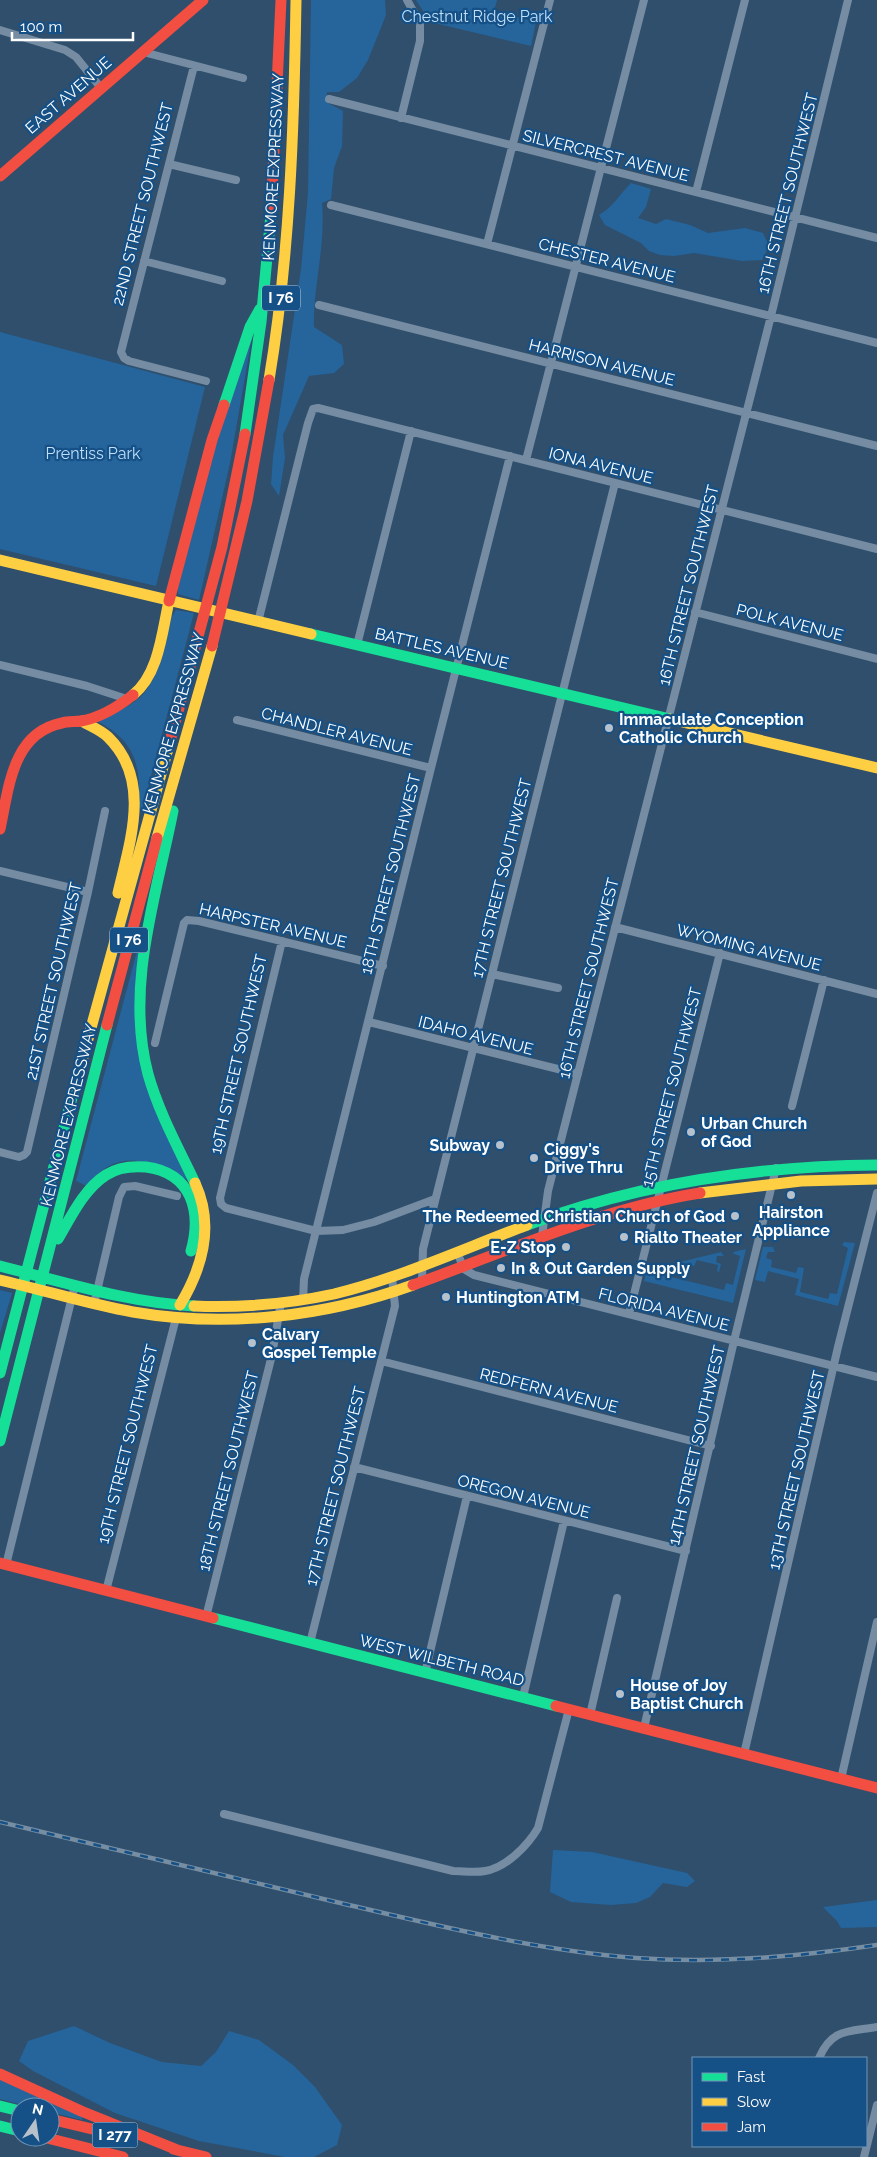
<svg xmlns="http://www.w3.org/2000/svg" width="877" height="2157" viewBox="0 0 877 2157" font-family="Raleway,sans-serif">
  <rect width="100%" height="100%" fill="#2f4f6c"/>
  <!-- green -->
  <path fill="#25659c" d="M311,0H385L386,15L368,60L357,78L339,92H327L326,102L343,111L342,146L334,168L331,199L322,203C326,245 313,286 314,327L342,345L344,364L334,373L309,376L283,435L285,458L279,496L271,484L273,457L301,269L308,193Z
    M416,0H497L494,11L536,22L531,46L430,22Z
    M631,183L651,189L646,207L638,218L656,224L666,219L690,225L708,233L745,228L763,233L769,246L762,260L742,261L694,253L674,256L660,255L649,251L641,243L605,225L599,215C613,207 620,194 631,183Z
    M0,332L205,387L156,586L0,549Z
    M252,337L230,463L199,600L178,594V584L210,458Z
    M176,610L194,613L142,810L138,808C142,765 135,740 95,720C112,713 133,707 145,692C159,675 166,637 172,616Z
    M138,947L141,948L135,1030L188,1180C163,1168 135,1151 107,1167C100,1171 93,1180 87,1186L76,1181Z
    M844,1242L855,1243L838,1306L795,1295L799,1279L768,1271L765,1282L755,1280L763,1247H773L775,1252H768L766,1258L772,1260L771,1267L796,1273L798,1267L804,1268L800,1292L828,1299L830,1293L837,1294L848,1248L842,1245Z
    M746,1249L733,1303L644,1281L647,1268L661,1266L659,1274L724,1290L726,1283L733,1285L740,1256L734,1254L733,1252Z
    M721,1252L724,1256H717L716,1262L721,1264L719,1272L717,1271L718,1265L697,1260L694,1266L680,1262Z
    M0,1290L12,1293L0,1333Z
    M553,1850L592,1852L687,1873L695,1881L687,1887L663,1883L650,1897L636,1903L611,1905L571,1902L550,1892Z
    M877,1900V1927L841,1928L837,1921L823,1907Z
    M74,2026L110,2043L162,2062L201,2066L216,2052L229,2031L259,2040L293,2065L315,2087L342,2125L337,2145L314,2157H285L199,2141L115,2113L33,2071L19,2061L28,2041Z
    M0,2079L83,2115L82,2120L50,2112V2107H30L0,2099Z"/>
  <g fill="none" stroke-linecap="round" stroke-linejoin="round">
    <!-- street -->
    <path stroke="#758ca2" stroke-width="8" d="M0,30L65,50L76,57L101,88
      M143,52L243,78
      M194,66L121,352L124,358L129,361L206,381
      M329,99L877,238
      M401,118L420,41V23L407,0
      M169,164L236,180
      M696,192L745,0
      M331,205L877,343
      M487,244L550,0
      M144,261L222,281
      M319,305L877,446
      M526,460L644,0
      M695,612L877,659
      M258,622L308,423L313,409L318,408L877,549
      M357,645L411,431
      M0,665L87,686L127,699
      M237,720L431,768
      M0,871L88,892
      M615,927L877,994
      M282,941L220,1198L221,1204L226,1208L316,1231L343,1230L374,1222L435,1199
      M492,974L558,988
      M369,1022L578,1074
      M155,1043L184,923L187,920L199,921L383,966
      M792,1106L824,980
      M0,1152L19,1157L24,1155L27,1152L88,892L105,811
      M542,1236L548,1191L771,316L848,0
      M457,1252L464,1269L474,1275L877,1377
      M422,1280L423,1249L615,483
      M303,1300L304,1279L431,768L510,456
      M94,1304L119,1197L124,1187L135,1186L177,1196
      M629,1314L720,953
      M381,1361L711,1446
      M354,1467L686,1551
      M6,1565L75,1285
      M106,1591L176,1318
      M206,1617L272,1355L281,1302
      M310,1643L395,1306L392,1277
      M425,1673L467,1496
      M523,1697L564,1521
      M590,1715L617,1598
      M644,1728L734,1341L776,1168
      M744,1754L838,1347L877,1193
      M841,1779L877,1622
      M224,1814L453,1871C463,1871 475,1873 485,1871C506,1868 528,1845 538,1828L569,1709
      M819,2058C832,2028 849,2032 877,2027
      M864,2157L877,2105"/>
    <!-- fast -->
    <path stroke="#16e098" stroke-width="11" d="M224,405L250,327L260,309
      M245,434L261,322L271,214
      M311,634L670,719
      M173,811C156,897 125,987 148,1074C159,1113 178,1147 195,1183
      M527,1225C640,1183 757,1166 877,1165
      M58,1239C71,1217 84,1189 106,1175C118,1167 133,1166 146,1167C192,1173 202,1212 191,1251
      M0,1266C64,1282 128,1303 194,1306
      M0,1373L75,1086
      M0,1441L107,1025
      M213,1618L556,1706
      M0,2106L20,2111
      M0,2126L20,2131"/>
    <!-- slow -->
    <path stroke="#ffcf43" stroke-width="11" d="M269,380C290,255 294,127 296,0
      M0,560L311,634
      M133,695C159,674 162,632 169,601
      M670,719L877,768
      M82,721C90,726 101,730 108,737C152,780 130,841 118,893
      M157,838L212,646
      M75,1086L169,745
      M700,1193L801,1181L877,1179
      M0,1280C44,1290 88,1304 133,1312C226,1328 324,1317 413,1285
      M180,1305C203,1267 214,1224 195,1183
      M194,1306C241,1308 288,1304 334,1294C400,1278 463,1249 527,1225"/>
    <!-- jam -->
    <path stroke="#f24e42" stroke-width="11" d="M0,176L203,0
      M271,214L281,0
      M169,601L212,440L224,405
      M212,646L247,501L269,380
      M169,745L222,547L245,434
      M0,829C9,788 12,733 62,723C68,721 75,722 81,721C99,718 119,706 133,695
      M107,1025L157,838
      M413,1285C508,1251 600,1209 700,1193
      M0,1563L213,1618
      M556,1706L877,1788
      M0,2074L81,2111L180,2151
      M50,2119L130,2138
      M43,2137L123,2157
      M173,2149L206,2157"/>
    <!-- rail casing -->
    <g stroke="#778ea2" stroke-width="4.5">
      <path id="rail" d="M0,1822C112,1849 224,1875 336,1902C435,1925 534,1950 636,1958C717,1964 797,1957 877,1945"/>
    </g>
    <!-- rail -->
    <use href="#rail" stroke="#155086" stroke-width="2.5" stroke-dasharray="8" stroke-linecap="butt"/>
  </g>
  <!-- markers -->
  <g fill="#b6c1cc" stroke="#155086" stroke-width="2">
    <circle cx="609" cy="728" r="5"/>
    <circle cx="691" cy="1132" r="5"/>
    <circle cx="500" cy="1145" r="5"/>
    <circle cx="534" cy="1158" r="5"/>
    <circle cx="791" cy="1195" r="5"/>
    <circle cx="735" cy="1216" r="5"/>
    <circle cx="624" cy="1237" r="5"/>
    <circle cx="566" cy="1247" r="5"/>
    <circle cx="501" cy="1268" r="5"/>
    <circle cx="446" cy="1297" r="5"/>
    <circle cx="252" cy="1343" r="5"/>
    <circle cx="620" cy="1694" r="5"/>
  </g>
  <g text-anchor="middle" stroke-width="4.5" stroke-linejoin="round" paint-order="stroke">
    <!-- shield labels -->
    <g fill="#155086" stroke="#b9cadb" stroke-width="1">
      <rect x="262" y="285.5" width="38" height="25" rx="4"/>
      <rect x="110" y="927.5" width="38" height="25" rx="4"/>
      <rect x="92.5" y="2122.5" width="45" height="25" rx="4"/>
    </g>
    <g font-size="15" font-weight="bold" fill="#fff">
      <text x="281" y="303">I 76</text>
      <text x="129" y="945">I 76</text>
      <text x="115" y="2140">I 277</text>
    </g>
    <!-- park labels -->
    <g font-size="16" fill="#bfdffb" stroke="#155086">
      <text x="477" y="22">Chestnut Ridge Park</text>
      <text x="93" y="459">Prentiss Park</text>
    </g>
    <!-- street labels -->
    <g font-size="16" fill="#fff" stroke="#155086">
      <text transform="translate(68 95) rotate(-41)" y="6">EAST AVENUE</text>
      <text transform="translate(606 155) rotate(14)" y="6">SILVERCREST AVENUE</text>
      <text transform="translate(273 167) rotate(-87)" y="6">KENMORE EXPRESSWAY</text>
      <text transform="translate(787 193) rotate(-76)" y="6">16TH STREET SOUTHWEST</text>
      <text transform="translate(142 204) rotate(-76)" y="6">22ND STREET SOUTHWEST</text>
      <text transform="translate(607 260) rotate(14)" y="6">CHESTER AVENUE</text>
      <text transform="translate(602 362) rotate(14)" y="6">HARRISON AVENUE</text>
      <text transform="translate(601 465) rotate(14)" y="6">IONA AVENUE</text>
      <text transform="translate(688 585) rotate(-76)" y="6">16TH STREET SOUTHWEST</text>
      <text transform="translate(790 622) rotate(14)" y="6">POLK AVENUE</text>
      <text transform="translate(442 648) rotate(13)" y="6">BATTLES AVENUE</text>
      <text transform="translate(173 723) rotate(-74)" y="6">KENMORE EXPRESSWAY</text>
      <text transform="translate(337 731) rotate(14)" y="6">CHANDLER AVENUE</text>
      <text transform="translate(390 874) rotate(-76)" y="6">18TH STREET SOUTHWEST</text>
      <text transform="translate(501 878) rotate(-76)" y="6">17TH STREET SOUTHWEST</text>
      <text transform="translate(273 925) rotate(13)" y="6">HARPSTER AVENUE</text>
      <text transform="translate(749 947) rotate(14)" y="6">WYOMING AVENUE</text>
      <text transform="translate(588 978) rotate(-76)" y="6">16TH STREET SOUTHWEST</text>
      <text transform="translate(53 981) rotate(-77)" y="6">21ST STREET SOUTHWEST</text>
      <text transform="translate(476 1035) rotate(14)" y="6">IDAHO AVENUE</text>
      <text transform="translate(238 1054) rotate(-77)" y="6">19TH STREET SOUTHWEST</text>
      <text transform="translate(671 1087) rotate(-76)" y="6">15TH STREET SOUTHWEST</text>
      <text transform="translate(68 1115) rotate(-76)" y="6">KENMORE EXPRESSWAY</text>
      <text transform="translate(664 1309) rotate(14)" y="6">FLORIDA AVENUE</text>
      <text transform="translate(549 1390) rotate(14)" y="6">REDFERN AVENUE</text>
      <text transform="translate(127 1444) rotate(-76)" y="6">19TH STREET SOUTHWEST</text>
      <text transform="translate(696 1445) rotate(-77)" y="6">14TH STREET SOUTHWEST</text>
      <text transform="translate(796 1470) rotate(-77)" y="6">13TH STREET SOUTHWEST</text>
      <text transform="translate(228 1471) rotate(-76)" y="6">18TH STREET SOUTHWEST</text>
      <text transform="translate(335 1486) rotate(-76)" y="6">17TH STREET SOUTHWEST</text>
      <text transform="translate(524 1496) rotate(14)" y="6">OREGON AVENUE</text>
      <text transform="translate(442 1660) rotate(14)" y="6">WEST WILBETH ROAD</text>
    </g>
    <!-- poi labels -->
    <g font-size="16" font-weight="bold" fill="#fff" stroke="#155086" text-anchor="start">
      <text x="619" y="725">Immaculate Conception<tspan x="619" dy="18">Catholic Church</tspan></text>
      <text x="701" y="1129">Urban Church<tspan x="701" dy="18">of God</tspan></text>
      <text x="490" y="1151" text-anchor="end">Subway</text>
      <text x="544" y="1155">Ciggy's<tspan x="544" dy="18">Drive Thru</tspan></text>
      <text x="791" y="1218" text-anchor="middle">Hairston<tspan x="791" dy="18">Appliance</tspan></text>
      <text x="725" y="1222" text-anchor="end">The Redeemed Christian Church of God</text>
      <text x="634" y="1243">Rialto Theater</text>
      <text x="556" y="1253" text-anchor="end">E-Z Stop</text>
      <text x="511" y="1274">In &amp; Out Garden Supply</text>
      <text x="456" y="1303">Huntington ATM</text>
      <text x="262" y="1340">Calvary<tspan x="262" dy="18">Gospel Temple</tspan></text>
      <text x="630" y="1691">House of Joy<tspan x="630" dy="18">Baptist Church</tspan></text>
    </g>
  </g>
  <!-- legend -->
  <rect x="692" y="2057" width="175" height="90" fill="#155086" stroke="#7396b6"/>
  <rect x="702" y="2073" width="25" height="8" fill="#16e098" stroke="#7396b6"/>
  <text x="737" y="2082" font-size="15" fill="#ffffff">Fast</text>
  <rect x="702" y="2098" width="25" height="8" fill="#ffcf43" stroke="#7396b6"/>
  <text x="737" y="2107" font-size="15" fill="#ffffff">Slow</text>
  <rect x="702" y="2123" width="25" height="8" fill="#f24e42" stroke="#7396b6"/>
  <text x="737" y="2132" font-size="15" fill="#ffffff">Jam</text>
  <!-- north arrow -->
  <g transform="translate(35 2122) rotate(13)"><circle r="24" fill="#155086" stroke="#7396b6"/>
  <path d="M0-4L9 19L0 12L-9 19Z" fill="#b6c1cc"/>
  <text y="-8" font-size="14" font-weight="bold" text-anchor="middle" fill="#ffffff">N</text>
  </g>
  <!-- scale -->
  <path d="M12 32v8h121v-8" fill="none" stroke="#ffffff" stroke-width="2.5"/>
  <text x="20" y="32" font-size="15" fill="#ffffff" stroke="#155086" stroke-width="4" paint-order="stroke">100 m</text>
</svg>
